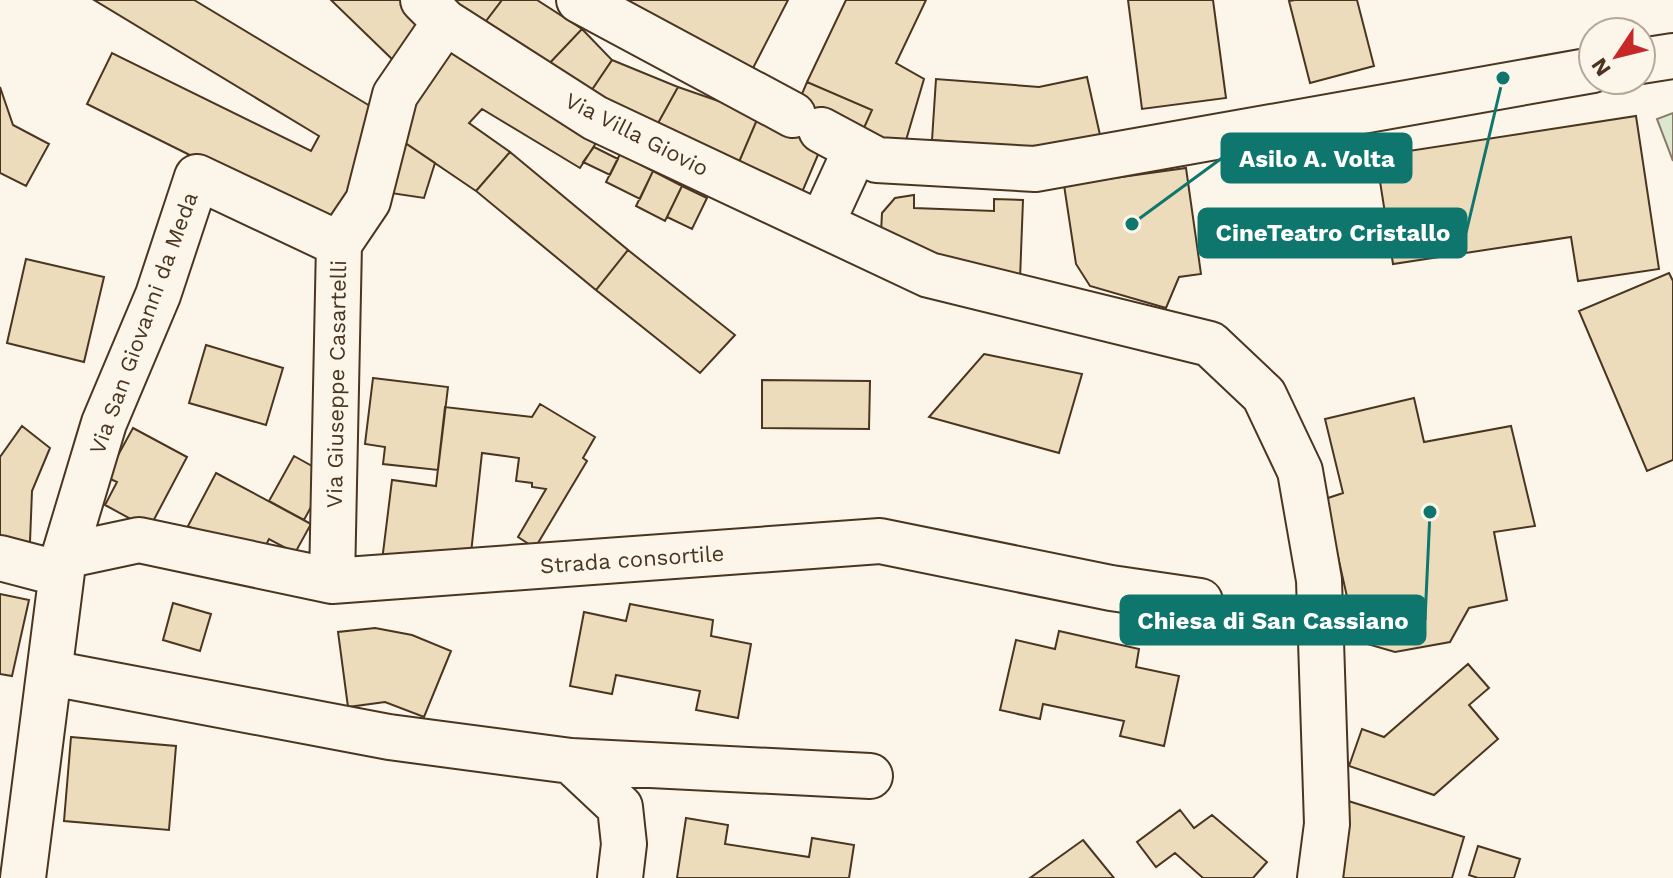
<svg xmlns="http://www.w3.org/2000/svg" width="1673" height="878" viewBox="0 0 1673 878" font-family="'Work Sans',sans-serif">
  <rect width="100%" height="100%" fill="#fbf6e9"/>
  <!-- green -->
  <path fill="#dce7d0" stroke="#887966" stroke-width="2" d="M1673,113V161L1657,119Z"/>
  <!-- building -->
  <path fill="#ecdcbc" stroke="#4a3520" stroke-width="2" d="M94,0H194L380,112L359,147L369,154L327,227L230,175L87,104L112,53L311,151L319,136Z
    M331,0H405L430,24L394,61Z
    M435,0H502L480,29Z
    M502,0H537L582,29L545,68L480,29Z
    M599,0H788L751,72Z
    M846,0H926L896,63L924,79L904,147L859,139L872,110L807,82Z
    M1128,0H1213L1226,98L1142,109Z
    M1295,0H1357L1374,66L1310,83L1289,1Z
    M582,29L612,60L585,100L545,68Z
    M458,41L601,135L580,168L482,109L469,123L510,152L476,191L398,138L409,96Z
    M612,60L678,87L652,134L585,100Z
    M1087,77L1100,135L1034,148L932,140L936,79L1039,87Z
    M807,82L872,110L859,139L823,143L800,197L736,169L759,115L788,127Z
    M0,87L13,125L49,144L26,186L0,173Z
    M678,87L759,115L736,169L652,134Z
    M1636,116L1659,269L1578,281L1571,237L1393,264L1376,156Z
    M398,138L435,163L424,198L384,192Z
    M594,147L618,159L610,175L583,162Z
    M510,152L628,250L596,290L476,191Z
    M620,154L653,171L640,199L606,182Z
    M1186,168L1201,274L1179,277L1166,308L1090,286L1076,264L1064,185Z
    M653,171L682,186L665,221L636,206Z
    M682,186L707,198L692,229L667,217Z
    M914,195V208L994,211V199L1023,200L1020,279L886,241L881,233L882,213L895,198Z
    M628,250L735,335L700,373L596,290Z
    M26,259L104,277L84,362L7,343Z
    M1669,273L1673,281V460L1647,471L1579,311Z
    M206,345L283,368L266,425L189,403Z
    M984,354L1082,374L1059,453L929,417Z
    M373,378L448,387L438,470L383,464L385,447L365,444Z
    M762,380L870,381L869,429L762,428Z
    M1414,398L1424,442L1511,426L1535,526L1494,532L1507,600L1469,608L1450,642L1395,652L1357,641L1325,499L1343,493L1325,419Z
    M540,404L595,437L583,458L587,461L535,548L518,537L546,489L532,487V483L516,481L519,458L482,453L471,553L382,561L392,480L436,486L445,407L532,417Z
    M22,426L50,448L32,491L30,542L0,543V457Z
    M133,428L187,457L149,529L105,505L117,482L106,477Z
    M294,456L328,475L304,520L269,501Z
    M216,473L311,524L295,553L269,539L261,555L223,545L188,526Z
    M0,594L29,600L12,676L0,674Z
    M173,603L211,614L200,651L163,640Z
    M630,604L713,620L711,636L751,644L738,718L696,710L700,691L616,675L612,694L570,686L584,612L626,621Z
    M375,628L412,635L451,651L424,717L385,702L348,707L338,632Z
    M1059,631L1139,649L1136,667L1179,676L1164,746L1120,736L1124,721L1043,704L1040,719L1000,710L1016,640L1055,649Z
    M1468,664L1489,688L1469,705L1498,739L1434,795L1349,766L1362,729L1384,737Z
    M71,737L176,746L169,830L64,821Z
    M1345,800L1464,837L1452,878H1333Z
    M1180,810L1194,828L1212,815L1267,862L1253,878H1203L1175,853L1156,867L1137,842Z
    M686,818L728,825L725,844L809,857L812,838L854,845L849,878H677Z
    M1083,840L1114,878H1030Z
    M1478,846L1520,859L1514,878H1478L1469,875Z"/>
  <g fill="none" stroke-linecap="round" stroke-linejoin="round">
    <!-- minor casing -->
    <g stroke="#4a3520" stroke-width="48">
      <path id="minor" d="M423,0L445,22L595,118L929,275L1210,344L1264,395L1300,471L1319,580L1327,824L1320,878
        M579,0L793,115
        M1641,61L1673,56
        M821,130L877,160L1035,169L1593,70
        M822,223L856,149
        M64,556L139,540L332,581L880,541L1111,588L1200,601
        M0,558L61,574
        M332,581L339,244L368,201L395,95L445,22
        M51,673L389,737L571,761L870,776
        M571,761L620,807L624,844L620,878
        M23,878L64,556L104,423L158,295L197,177L339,244"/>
    </g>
    <!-- minor -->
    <use href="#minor" stroke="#fbf6e9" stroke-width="44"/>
  </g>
  <g text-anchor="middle" stroke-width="6" stroke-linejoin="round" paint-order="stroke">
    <!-- street labels -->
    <g font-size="22" fill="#4a3520" stroke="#fbf6e9">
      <text transform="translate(637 134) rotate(27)" y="8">Via Villa Giovio</text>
      <text transform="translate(143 323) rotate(-70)" y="8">Via San Giovanni da Meda</text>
      <text transform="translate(336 384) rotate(-89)" y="8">Via Giuseppe Casartelli</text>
      <text transform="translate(632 559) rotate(-4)" y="8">Strada consortile</text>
    </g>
  </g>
  <!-- callouts -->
  <path fill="none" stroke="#0f766e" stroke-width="3" d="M1132 224L1222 158M1503 78L1466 233M1430 512L1425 620"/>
  <g fill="#0f766e" stroke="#fbf6e9" stroke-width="3">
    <circle cx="1132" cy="224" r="8"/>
    <circle cx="1503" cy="78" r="8"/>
    <circle cx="1430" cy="512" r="8"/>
  </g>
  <g fill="#0f766e" stroke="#0f766e" stroke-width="3">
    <rect x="1222" y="134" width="189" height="48" rx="8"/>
    <rect x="1199" y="209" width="267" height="48" rx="8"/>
    <rect x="1121" y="596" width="304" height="48" rx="8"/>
  </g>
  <g font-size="24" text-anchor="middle" font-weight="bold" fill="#fff">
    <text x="1317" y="167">Asilo A. Volta</text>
    <text x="1333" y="241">CineTeatro Cristallo</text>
    <text x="1273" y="629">Chiesa di San Cassiano</text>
  </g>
  <!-- north arrow -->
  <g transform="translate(1617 56) rotate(235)"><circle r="38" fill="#fbf6e9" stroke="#b4a999" stroke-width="2"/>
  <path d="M0-6L14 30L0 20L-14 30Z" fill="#c62828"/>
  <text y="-12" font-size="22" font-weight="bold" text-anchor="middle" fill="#4a3520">N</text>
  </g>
</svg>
